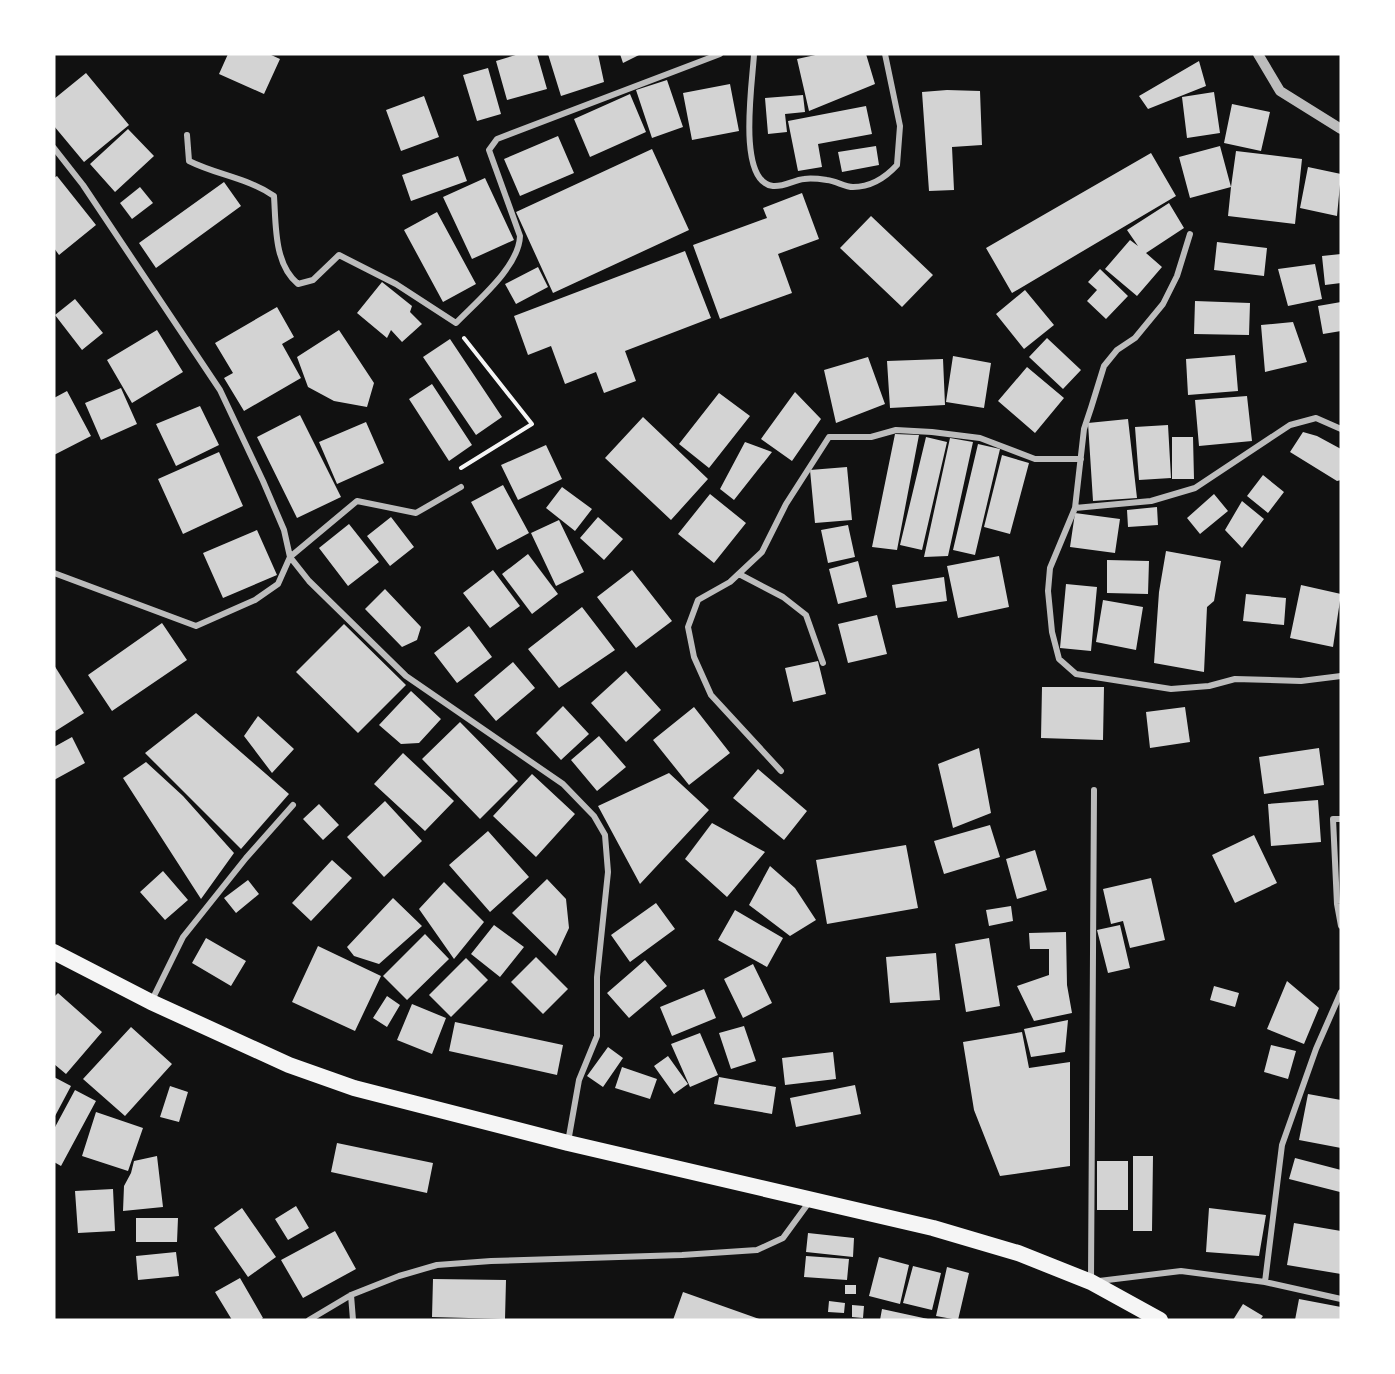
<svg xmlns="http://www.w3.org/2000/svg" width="1395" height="1374" viewBox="0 0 1395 1374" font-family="'Roboto Condensed',sans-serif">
  <rect width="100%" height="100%" fill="#111"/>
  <!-- building -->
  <path fill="#d3d3d3" d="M228,54H269L280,59L264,94L219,74Z
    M519,54H537L547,89L507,100L496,61Z
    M548,54H598L604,82L561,96Z
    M620,54H641L623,63Z
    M820,54H866L875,84L809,111L797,59Z
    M1199,61L1206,86L1148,109L1139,96Z
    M488,68L501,114L477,121L463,75Z
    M86,73L129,125L84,162L54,126V99Z
    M667,80L683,127L652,138L636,90Z
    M730,84L739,131L692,140L683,93Z
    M947,90L980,91L982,145L952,147L954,190L929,191L922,92Z
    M1214,92L1220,133L1187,138L1182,97Z
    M630,94L646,132L590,157L574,119Z
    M803,95L805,112L785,114L787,132L768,134L765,98Z
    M424,96L439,137L401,151L386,110Z
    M1232,104L1270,112L1261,151L1224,143Z
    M866,106L872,134L818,144L822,167L798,171L788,121Z
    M128,129L154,156L115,192L90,164Z
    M558,136L574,173L520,196L504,159Z
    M876,146L879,165L842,172L838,152Z
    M1220,146L1231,187L1236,151L1302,159L1295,224L1228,216L1231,187L1190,198L1179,157Z
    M652,149L689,230L553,293L516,212Z
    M1151,153L1176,196L1012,293L986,248Z
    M458,156L467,181L411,201L402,175Z
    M1308,167L1341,174L1337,216L1300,208Z
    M57,176L96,225L59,255L54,248V178Z
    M485,178L514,240L472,259L443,197Z
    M224,182L241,206L156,268L139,243Z
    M140,187L153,203L132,219L120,203Z
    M802,193L819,239L778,254L792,293L720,319L693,245L767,218L763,208Z
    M1169,203L1184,228L1146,253L1162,267L1137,296L1105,269L1130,240L1138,246L1127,230Z
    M437,212L476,284L443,302L404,230Z
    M871,216L933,275L902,307L840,248Z
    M1217,242L1267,248L1264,276L1214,270Z
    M685,251L711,318L625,351L636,381L604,393L596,372L565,384L551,346L528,355L514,316Z
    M1341,254V283L1325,285L1322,256Z
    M1315,264L1322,299L1288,306L1278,269Z
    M538,267L548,287L516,304L505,284Z
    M1100,269L1128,296L1106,319L1087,301L1097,290L1088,282Z
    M382,282L412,306L410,312L422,324L402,342L391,330L387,338L357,313Z
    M1025,290L1054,325L1024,349L996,314Z
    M75,299L103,333L82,350L55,315Z
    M1195,301L1250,303L1249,335L1194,334Z
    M1341,302V331L1323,334L1318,306Z
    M277,307L294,337L282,344L301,378L244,411L224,378L233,373L215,343Z
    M1293,322L1307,362L1265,372L1261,325Z
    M157,330L183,372L132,403L107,360Z
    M339,330L374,383L367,407L334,401L308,387L297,357Z
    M1047,338L1081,370L1063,389L1029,357Z
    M450,339L502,417L476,435L423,357Z
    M1235,355L1238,391L1188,395L1186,359Z
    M953,356L991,363L984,408L946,402Z
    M868,357L885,404L836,423L824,370Z
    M943,359L945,405L890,408L887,361Z
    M1027,367L1064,398L1035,433L998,401Z
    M432,384L472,445L449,461L409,399Z
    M121,388L137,424L101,440L85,403Z
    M67,391L91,436L54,455V398Z
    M795,392L821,419L792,461L761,439Z
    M719,393L750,416L709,468L679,444Z
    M1247,396L1252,441L1199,446L1195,400Z
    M200,406L219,445L176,466L156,424Z
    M300,415L341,497L297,518L257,437Z
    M643,417L708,479L671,520L605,458Z
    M1128,419L1137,498L1093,501L1088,423Z
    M366,422L384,463L337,484L319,442Z
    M1168,425L1171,478L1139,480L1135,427Z
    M1303,432L1317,436L1341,449V480L1337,481L1290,452Z
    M895,434L919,435L897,550L872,547Z
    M926,437L947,442L922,550L900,545Z
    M1172,437H1193L1194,479H1172Z
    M950,438L973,442L948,556L924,557Z
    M745,442L772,452L734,500L720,489Z
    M978,444L1000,449L975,555L953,550Z
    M546,445L562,479L518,500L501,465Z
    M219,452L243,506L183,534L158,479Z
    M1002,455L1029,463L1010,534L984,527Z
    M847,467L852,520L815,523L810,470Z
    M1263,475L1284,492L1268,513L1247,496Z
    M503,485L529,533L497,550L471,502Z
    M562,487L592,509L575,531L546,508Z
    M710,494L746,523L714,563L678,534Z
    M1214,494L1228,511L1200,534L1187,518Z
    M1242,501L1264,519L1242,548L1225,530Z
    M1157,507L1158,525L1128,527L1127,510Z
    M1075,513L1120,519L1115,553L1070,547Z
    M391,517L414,547L390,566L367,536Z
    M598,517L623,539L604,560L580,538Z
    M559,520L584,572L556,586L531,533Z
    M349,524L379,562L348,586L319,548Z
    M848,525L855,557L828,563L821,530Z
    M257,530L277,575L223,598L203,553Z
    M1166,551L1221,561L1214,601L1207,607L1204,672L1154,663L1159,592Z
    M528,554L558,594L532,614L502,574Z
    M999,556L1009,607L958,618L947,566Z
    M1107,560L1149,561L1148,594L1107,593Z
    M858,561L867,597L838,604L829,569Z
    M493,570L520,606L490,628L463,593Z
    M632,570L672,621L636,648L597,597Z
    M944,577L947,601L896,608L892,585Z
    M1066,584L1097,587L1091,651L1060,648Z
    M1301,585L1341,594L1333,647L1290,638Z
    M385,589L421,627L417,640L402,647L365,609Z
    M1246,594L1286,598L1284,625L1243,621Z
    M1103,600L1143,607L1136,650L1096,642Z
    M582,607L615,650L559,688L528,649Z
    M877,615L887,654L848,663L838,624Z
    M162,623L187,660L112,711L88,675Z
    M344,624L406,685L358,733L296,672Z
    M469,626L492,657L457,683L434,653Z
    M818,661L826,694L793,702L785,668Z
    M513,662L535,688L496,721L474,695Z
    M54,665L84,713L54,732Z
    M626,671L661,710L626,742L591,703Z
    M1042,687H1104L1103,740L1041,738Z
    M411,691L441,719L419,743L401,744L379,725Z
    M563,706L589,734L561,760L536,733Z
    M694,707L730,753L689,785L653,740Z
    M1185,707L1190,742L1150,748L1146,712Z
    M196,713L289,794L241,849L145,753Z
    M258,716L294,749L272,773L244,736Z
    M460,722L518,781L480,819L422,759Z
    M599,736L626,767L597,791L571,760Z
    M72,737L85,763L54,780V747Z
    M979,748L991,813L953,828L938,764Z
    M1319,748L1324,785L1264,794L1259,757Z
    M403,753L454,801L425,831L374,784Z
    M146,762L183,796L234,853L201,899L123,778Z
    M758,769L807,811L784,840L733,798Z
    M669,773L709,810L640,884L598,806Z
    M532,774L575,814L536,857L493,816Z
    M1318,800L1321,842L1271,846L1268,804Z
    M385,801L422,841L384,877L347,837Z
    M319,804L339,825L323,840L303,819Z
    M712,823L765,852L727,897L685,859Z
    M990,825L1000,857L944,874L934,841Z
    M488,831L529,877L490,912L449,865Z
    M1254,835L1277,883L1235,903L1212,855Z
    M906,845L918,908L827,924L816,860Z
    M1035,850L1047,890L1017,899L1006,859Z
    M332,860L352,878L311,921L292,903Z
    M770,866L795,888L816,920L790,936L749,905Z
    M163,871L188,900L165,920L140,892Z
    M1151,878L1165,940L1130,948L1123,921L1111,924L1103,889Z
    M547,879L566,899L569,928L556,956L512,913Z
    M248,880L259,894L236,913L224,898Z
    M444,882L484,922L454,959L419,909Z
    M393,898L422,926L379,964L354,956L347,947Z
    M656,903L675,929L630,962L611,935Z
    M1011,906L1013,921L989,926L986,910Z
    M735,910L783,938L767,967L718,940Z
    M494,925L524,947L500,977L471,954Z
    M1120,925L1130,968L1108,973L1097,930Z
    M1066,932L1067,985L1072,1013L1034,1021L1017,986L1049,975V949H1030L1029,933Z
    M425,934L449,959L407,1000L383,976Z
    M206,938L246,961L231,986L192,963Z
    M989,938L1000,1006L966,1012L955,944Z
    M318,946L381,976L355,1031L292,1002Z
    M936,953L940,1000L890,1003L886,957Z
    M536,957L568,989L543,1014L511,982Z
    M466,958L488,980L451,1017L429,995Z
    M645,960L667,986L629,1018L607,993Z
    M753,964L772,1003L743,1018L724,979Z
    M1287,981L1319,1008L1304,1044L1267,1029Z
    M1214,986L1239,993L1235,1007L1210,1000Z
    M704,989L716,1018L672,1036L660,1007Z
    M58,993L102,1032L66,1074L54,1064V997Z
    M387,996L400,1005L387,1027L373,1018Z
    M412,1004L446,1018L432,1054L397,1040Z
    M1068,1020L1065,1052L1031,1057L1024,1029Z
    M455,1022L563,1045L557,1075L449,1051Z
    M744,1026L756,1061L731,1069L719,1033Z
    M131,1027L172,1064L125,1116L83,1079Z
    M1022,1032L1029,1068L1070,1062V1166L1000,1176L974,1110L963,1042Z
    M700,1033L718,1075L690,1087L671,1044Z
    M1271,1045L1296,1051L1288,1079L1264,1072Z
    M608,1047L623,1058L603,1087L587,1076Z
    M833,1052L836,1079L785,1085L782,1058Z
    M668,1056L688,1084L674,1094L654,1066Z
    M622,1067L657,1079L650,1099L615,1088Z
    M54,1077L71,1086L54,1118Z
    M719,1077L776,1087L772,1114L714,1104Z
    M855,1085L861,1114L796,1127L790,1098Z
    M170,1086L188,1092L179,1122L160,1117Z
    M75,1090L96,1101L61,1166L54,1162V1129Z
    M1308,1094L1341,1100V1148L1299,1140Z
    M96,1112L143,1128L128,1171L82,1156Z
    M337,1143L433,1163L427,1193L331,1172Z
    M157,1156L163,1207L123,1211L124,1186L131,1173L134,1161Z
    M1133,1156H1153L1152,1231H1133Z
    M1295,1158L1341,1170L1340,1192L1289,1179Z
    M1097,1161H1128V1210H1097Z
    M113,1189L115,1231L78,1233L75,1191Z
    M296,1206L309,1228L288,1240L275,1219Z
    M242,1208L276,1257L248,1277L214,1228Z
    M1209,1208L1266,1215L1259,1256L1206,1252Z
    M136,1218H178L177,1242H136Z
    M1294,1223L1341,1231V1274L1287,1265Z
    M335,1231L356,1269L303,1298L281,1260Z
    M808,1233L854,1238L853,1257L806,1252Z
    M176,1252L179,1276L138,1280L136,1256Z
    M806,1256L849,1259L847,1280L804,1277Z
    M879,1257L909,1265L900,1304L869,1296Z
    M913,1266L941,1273L932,1310L903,1303Z
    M947,1267L969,1273L958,1320L936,1316Z
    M240,1278L263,1318L260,1320H232L215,1292Z
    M433,1279L506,1280L505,1319L432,1317Z
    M845,1285H856V1294H845Z
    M683,1292L762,1320H673Z
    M1299,1299L1341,1307V1320H1295Z
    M829,1301L845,1303L844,1313L828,1312Z
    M1243,1304L1263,1316L1260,1320H1233Z
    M852,1305L864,1306L863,1318L852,1317Z
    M882,1309L928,1319V1320H880Z"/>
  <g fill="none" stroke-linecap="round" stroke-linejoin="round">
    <!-- path -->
    <path stroke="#f5f5f5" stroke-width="4" d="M461,468L532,424L464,338"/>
    <!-- minor -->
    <path stroke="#bcbcbc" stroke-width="6" d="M754,54C753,79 736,182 773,186C784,187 794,180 804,179C811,178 820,179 827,180C836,181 845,187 853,187C871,187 886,177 897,165L900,126L885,54
      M187,135L189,161C217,175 248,178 274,196C276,226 274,264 298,284L313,280L339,255L396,284L456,323C477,301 519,267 520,236L489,150L497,139L720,54
      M54,148L83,185L220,390L263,481L284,530L290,557L309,581L406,676L563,784L594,816L605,835L608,872L597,977V1036L579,1080L568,1142
      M1190,234L1177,276L1163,304L1135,338L1117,350L1104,366L1091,408L1084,429L1075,508L1050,568L1048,591L1052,632L1059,659L1076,674L1171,689L1209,686L1235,679L1301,681L1341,676
      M1075,508L1151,501L1195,488L1290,425L1316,418L1341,429
      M54,573L196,626L255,600L278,584L290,557L357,501L416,513L461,487
      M739,574L783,597L806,615L823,663
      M781,771L711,695L694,657L688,627L698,600L730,582L762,552L786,504L829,437H871L896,430L932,432L980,438L1035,459H1081
      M1341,819H1333L1337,904L1341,926
      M151,1002L183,937L246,858L293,805
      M1091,1279L1094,790
      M1099,1281L1181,1271L1265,1282L1341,1299
      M1265,1282L1282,1145L1316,1049L1341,992
      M351,1295L353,1320
      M309,1320L351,1295L399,1276L437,1265L491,1261L682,1255L757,1250L783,1238L810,1201"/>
    <!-- tertiary -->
    <path stroke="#bcbcbc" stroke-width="10" d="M1258,54L1280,91L1341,129"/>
    <!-- trunk -->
    <path stroke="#f5f5f5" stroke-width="16" d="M54,952L151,1002L289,1065L354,1088L568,1143L933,1228L1018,1253L1091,1282L1160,1320"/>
  </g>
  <!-- border -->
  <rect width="1395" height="1374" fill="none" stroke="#ffffff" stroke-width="111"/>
</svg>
